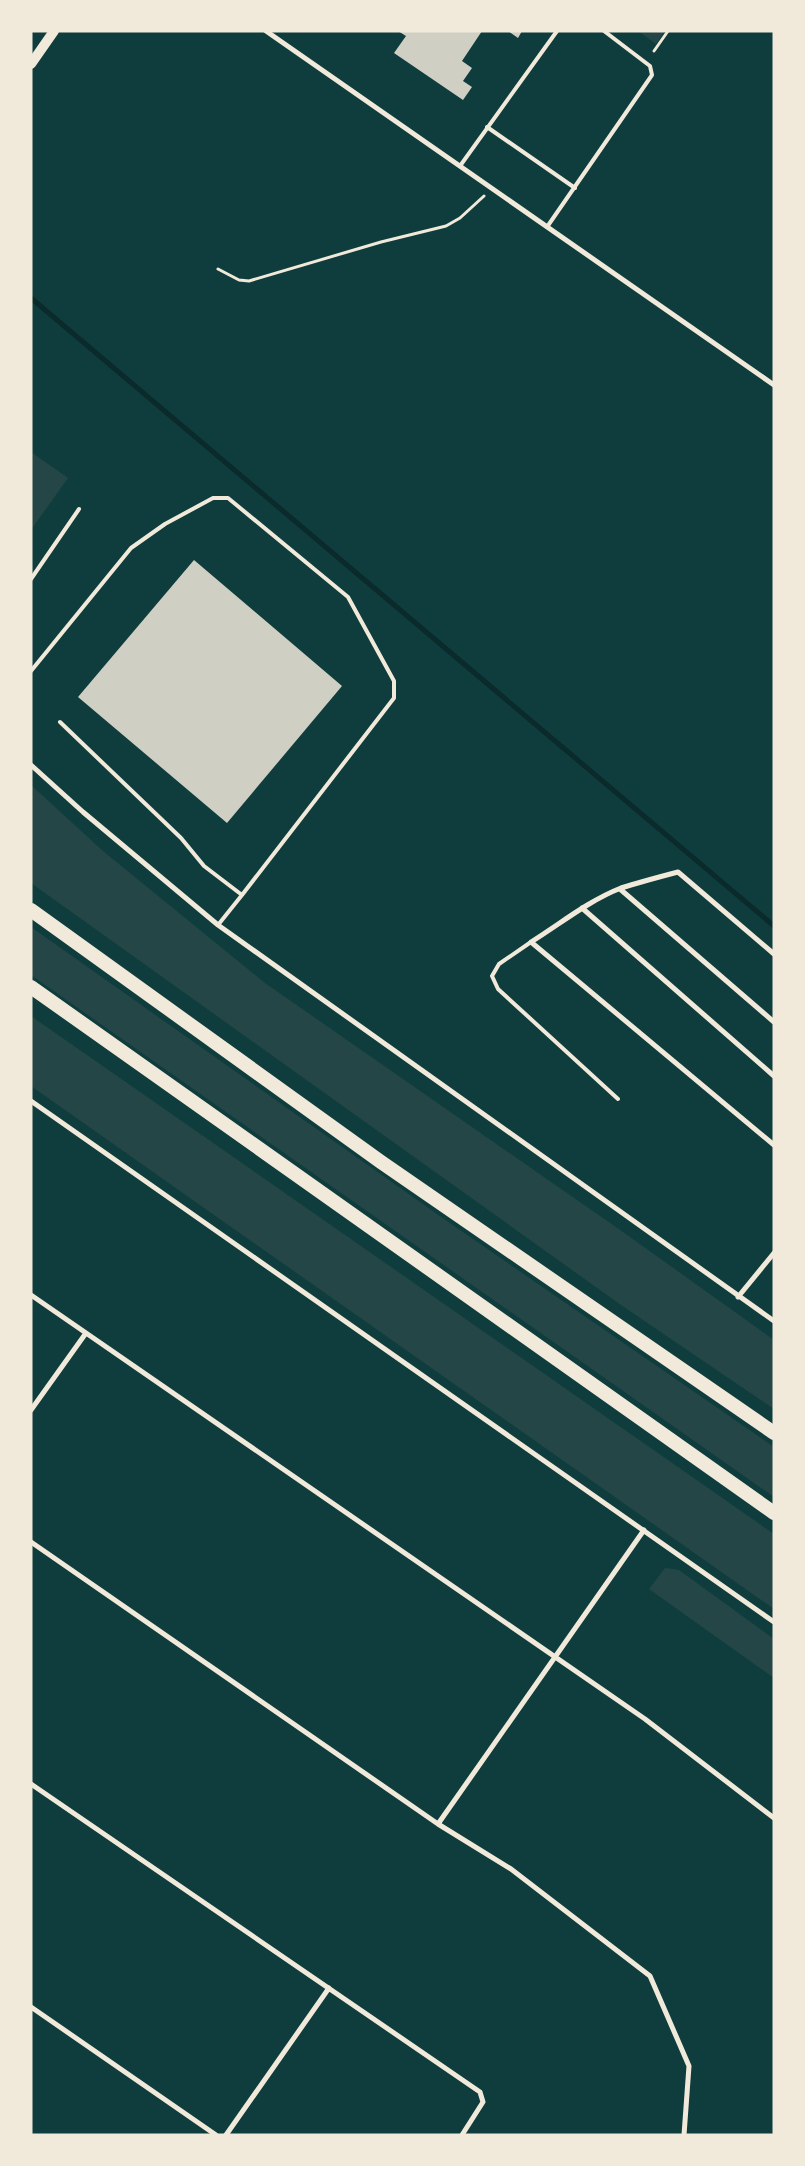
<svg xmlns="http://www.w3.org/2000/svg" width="805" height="2166" viewBox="0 0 805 2166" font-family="'Public Sans',sans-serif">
  <rect width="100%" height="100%" fill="#0f3d3e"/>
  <!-- green -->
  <path fill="#244646" d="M638,31H665L656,44Z
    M31,452L68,478L31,530Z
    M31,785L103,851L265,983L623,1232L774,1340V1409L621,1305L31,883Z
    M31,927L444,1219L774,1447V1497L31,975Z
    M31,1016L774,1534V1609L31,1086Z
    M665,1568L679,1570L774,1639V1678L649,1589Z"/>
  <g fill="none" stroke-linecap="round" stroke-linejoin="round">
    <!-- stream -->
    <path stroke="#0a2a2b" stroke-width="5" d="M31,298L774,926"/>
  </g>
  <!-- building -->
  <path fill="#cfcfc3" d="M398,31H482L462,61L472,68L463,81L472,87L463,100L394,53L406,36Z
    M508,31H522L518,38Z
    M194,560L342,686L227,823L78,697Z"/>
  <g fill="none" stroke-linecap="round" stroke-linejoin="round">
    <!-- path -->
    <path stroke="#f1e9da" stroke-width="3" d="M654,51L668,31
      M218,269L239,280L249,281L381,242L446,226L460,218L484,196"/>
    <!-- service -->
    <path stroke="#f1e9da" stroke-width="4" d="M487,127L575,188
      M460,166L557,31
      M547,227L652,75L650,66L604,31
      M31,579L79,509
      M31,671L131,548L165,524L213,498H228L348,597L394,681V698L242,895
      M60,722L181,838L204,866L242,895L218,925
      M531,942L499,964L492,976L498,989L618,1099"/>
    <!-- minor -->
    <path stroke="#f1e9da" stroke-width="5" d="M266,31L774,385
      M31,765L83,812L218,925L774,1321
      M620,889L774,1022
      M582,908L774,1076
      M774,954L678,872C659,877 640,882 621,888C588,901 560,924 531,942L774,1145
      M31,1101L774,1622
      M31,1295L645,1719L774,1818
      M738,1297L774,1253
      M31,1410L86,1333
      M31,1542L438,1824L511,1869L650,1976L689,2066L684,2135
      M31,1784L480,2092L483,2102L462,2135
      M438,1824L644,1530
      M31,2007L216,2135
      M226,2135L329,1988"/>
    <!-- secondary -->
    <path stroke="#f1e9da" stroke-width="10" d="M31,64L54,31"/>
    <!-- trunk -->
    <path stroke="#f1e9da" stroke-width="14" d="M31,910L381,1162L774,1433
      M31,987L774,1513"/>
  </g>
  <!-- border -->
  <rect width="805" height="2166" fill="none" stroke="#f1e9da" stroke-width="65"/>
</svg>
